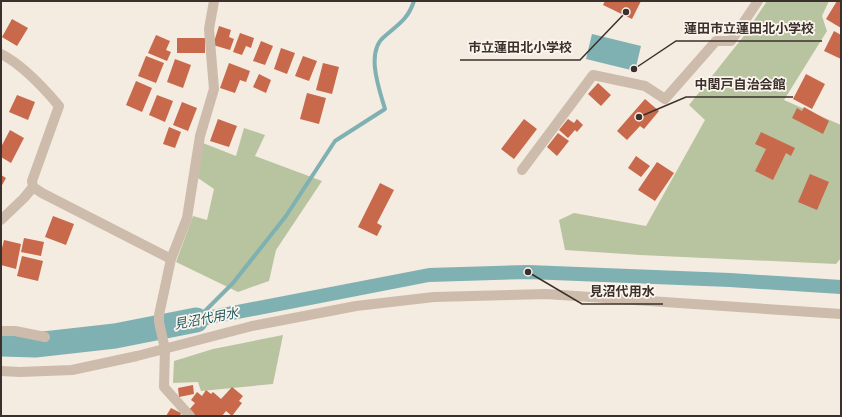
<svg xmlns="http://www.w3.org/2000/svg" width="842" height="417" viewBox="0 0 842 417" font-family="Raleway,'Noto Sans JP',sans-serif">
  <rect width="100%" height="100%" fill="#f4ebe1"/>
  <!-- green -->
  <path fill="#b8c4a0" d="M767,1H829L822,16L827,31L784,100L841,125V258L836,264L640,255L565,250L559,220L574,213L646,226L705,120L689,105L743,37Z
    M244,128L265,135L255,156L322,181L276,250L269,281L238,292L176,262L193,216L207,220L214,189L198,178L203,143L236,156Z
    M283,335L273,384L201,391L198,382L173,383L174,361L213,349Z"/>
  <!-- water -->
  <path fill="#7fb0b2" d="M592,34L641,46L635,71L586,59Z"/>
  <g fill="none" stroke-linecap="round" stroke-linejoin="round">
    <!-- stream -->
    <path stroke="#7fb0b2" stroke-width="4" d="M196,320L233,283L286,216L335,141L385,109C379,89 365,51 385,36C399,24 408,19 414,1"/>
    <!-- canal -->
    <path stroke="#7fb0b2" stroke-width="14" d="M196,320L429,275L528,272L730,280L841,287"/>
    <!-- river -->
    <path stroke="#7fb0b2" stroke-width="25" d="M1,344L35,345L115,336L196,320"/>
  </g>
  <!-- building -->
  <path fill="#c8694b" d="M605,1H641L632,19L603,5Z
    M837,1H841V28L826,19Z
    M12,19L28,28L17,46L2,37Z
    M219,26L231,30L229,37L234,39L230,50L213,45Z
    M834,31L841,35V59L824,51Z
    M240,33L254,38L251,48L246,46L242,55L233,52Z
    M156,35L170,41L166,50L171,52L167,61L148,53Z
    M177,38H205V53H177Z
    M261,41L273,46L265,65L253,61Z
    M281,48L295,53L287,74L274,69Z
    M146,56L164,63L156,83L138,76Z
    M303,56L317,61L309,81L295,76Z
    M175,59L191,65L183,88L167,82Z
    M229,63L250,71L246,82L240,80L235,93L220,88Z
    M323,63L339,67L332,94L316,90Z
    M259,74L271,80L266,93L253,87Z
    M806,74L825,84L812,109L793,99Z
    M136,81L152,88L142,112L126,105Z
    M598,83L611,95L601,106L588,94Z
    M307,93L326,98L319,124L300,119Z
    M17,95L35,102L28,120L9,112Z
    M157,95L173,101L165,122L149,115Z
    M645,99L659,111L644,129L640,126L627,140L617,131Z
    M182,102L197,108L188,131L173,125Z
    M804,107L829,121L823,134L792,118L797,108L802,111Z
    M218,119L237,126L229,147L210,141Z
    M524,119L537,129L514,159L501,149Z
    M568,119L574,123L577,119L583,125L577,132L575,130L568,138L559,130Z
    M169,127L181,132L175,148L163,144Z
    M10,130L24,138L11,163L1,157V147Z
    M761,132L795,148L791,156L786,153L773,180L755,171L766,149L755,144Z
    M558,133L569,141L557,156L547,147Z
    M636,156L650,166L641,177L628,168Z
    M657,162L674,173L655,201L638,190Z
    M810,174L829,182L817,210L798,202Z
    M1,175L6,178L1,187Z
    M380,183L394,190L377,223L382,226L377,236L358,227Z
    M53,216L74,224L66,245L45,237Z
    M24,238L44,242L41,256L21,252Z
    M4,240L21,244L16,269L1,265V252Z
    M22,256L43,261L38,281L17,276Z
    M193,385L194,394L179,397L178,388Z
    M232,387L243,396L239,401L242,403L232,416L226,411L222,416H196L189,410L195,403L191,400L197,392L202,396L206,390L211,394L213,392L221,399Z
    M171,408L181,413L180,416H166Z"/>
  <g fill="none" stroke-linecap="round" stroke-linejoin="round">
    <!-- minor -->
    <path stroke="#cdbbac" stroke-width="10" d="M1,54C23,65 43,87 59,106L32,181L33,187L42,193L171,259
      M522,170L593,75L645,86L665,99L716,41H731L758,1
      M1,220L24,198L33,187
      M1,331H15L45,337
      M1,371L20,372L72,370L137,356L252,326L356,306L434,297L546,294L841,314
      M190,416L164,387L165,349L159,322V315L171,259L187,218L200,136L214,89L209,29L214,1"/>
  </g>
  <g text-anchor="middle" stroke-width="3.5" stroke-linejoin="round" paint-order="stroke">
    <!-- water labels -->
    <g font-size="13" font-style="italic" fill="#1f5a5e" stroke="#fbf5ee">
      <text transform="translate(206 318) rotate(-11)" y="5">見沼代用水</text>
    </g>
  </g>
  <!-- callouts -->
  <path fill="none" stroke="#3b302b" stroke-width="1.5" d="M634 69L676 41H822M626 12L580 60H460M639 117L686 97H793M528 272L582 304H663"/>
  <g fill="#3b302b" stroke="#fbf5ee" stroke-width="1.5">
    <circle cx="634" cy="69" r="4"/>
    <circle cx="626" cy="12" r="4"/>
    <circle cx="639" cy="117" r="4"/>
    <circle cx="528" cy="272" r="4"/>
  </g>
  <g font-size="13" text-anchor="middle" font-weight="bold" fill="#3b302b" stroke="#fbf5ee" stroke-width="3.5" stroke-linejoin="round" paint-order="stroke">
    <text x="749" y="33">蓮田市立蓮田北小学校</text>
    <text x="520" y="52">市立蓮田北小学校</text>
    <text x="740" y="89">中閏戸自治会館</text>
    <text x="622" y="296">見沼代用水</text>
  </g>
  <!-- border -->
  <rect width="842" height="417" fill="none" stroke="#3b302b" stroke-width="4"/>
</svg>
